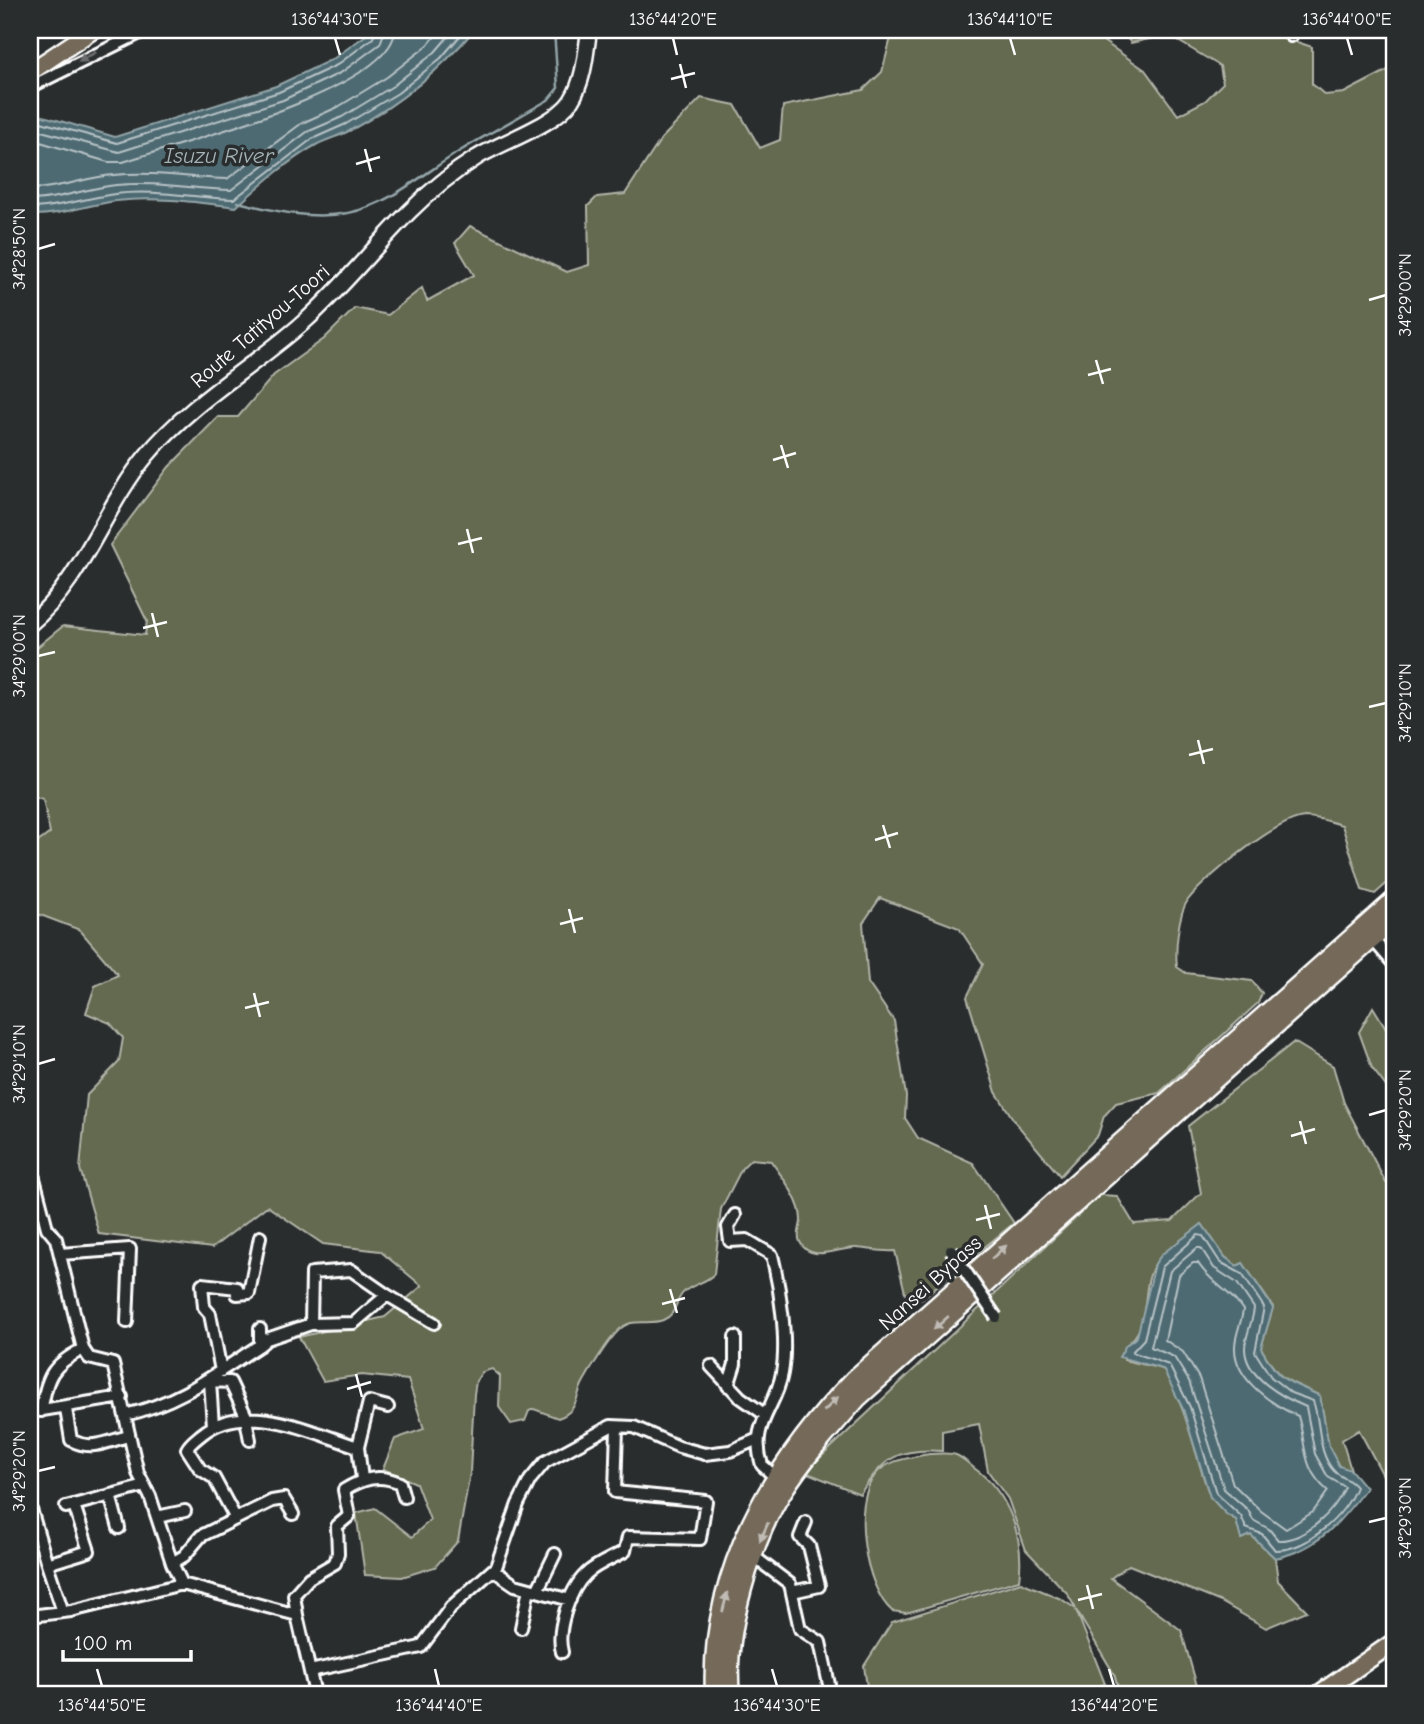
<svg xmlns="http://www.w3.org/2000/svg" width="1424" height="1724" viewBox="0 0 1424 1724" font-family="'Comic Neue',sans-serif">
  <rect width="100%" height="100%" fill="#2a2d2e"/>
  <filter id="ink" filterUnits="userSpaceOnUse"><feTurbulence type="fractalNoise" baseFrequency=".0143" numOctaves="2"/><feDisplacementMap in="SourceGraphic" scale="14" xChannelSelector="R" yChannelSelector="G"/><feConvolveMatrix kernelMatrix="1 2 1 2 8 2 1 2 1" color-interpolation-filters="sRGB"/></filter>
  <g filter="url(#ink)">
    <!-- green -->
    <path fill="#636a50" stroke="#b1b4a8" stroke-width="2" d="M893,30H1087L1145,70L1178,115L1205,101L1223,83L1220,66L1168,35L1131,43L1120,30H1261L1312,47V84L1325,95L1344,93L1394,67V877L1375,894L1362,890L1342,825C1331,822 1317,817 1305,817C1279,818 1204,878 1188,900C1178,914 1175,950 1177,967L1186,973L1252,981L1262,993L1258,1003L1159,1093L1116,1103L1104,1116L1098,1135L1060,1176L1015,1122L996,1092L967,997L983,964L959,928L880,898L863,923L868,983L894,1021L906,1096L905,1118L918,1138L973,1163L1014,1223L909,1309L895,1251C881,1252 870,1249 856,1248C839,1247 811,1264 800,1242C796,1234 801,1228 801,1220C801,1200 782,1177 771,1161L751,1159L742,1168L721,1209L714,1274C705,1284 690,1284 682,1294C675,1303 676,1315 663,1320C647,1326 632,1316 618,1331C607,1342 592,1367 584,1381C575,1396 579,1411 558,1418L534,1409L529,1411L525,1421L511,1424L499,1407L500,1376L492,1369L482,1372L476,1381L474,1394L470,1473L458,1541L435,1567L402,1577L365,1575L356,1513L375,1508L412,1537L430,1520L416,1483L383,1469L395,1439L424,1429L408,1380L362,1375L323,1381L299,1337L385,1317L422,1286L380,1251L323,1244L267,1206L212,1248L99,1234L80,1169L87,1095L119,1062L123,1038L110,1023L86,1013L95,986L118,975L80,930L30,911V848L50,833L43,799L30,795V653L63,626L145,635L147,621L110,545L169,467L218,417H238L274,375L324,339L355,308L388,315L422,288L427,301L474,275L455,243L470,226L567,272L589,265L588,206L597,197L625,194L661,139L701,98L735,105L760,148L780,140L783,106L863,90L882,72Z
      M1373,1007L1394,1041V1097L1372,1068L1359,1032Z
      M1294,1042L1333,1066L1344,1103L1386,1183L1394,1182V1496L1359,1430L1342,1440L1351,1470L1339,1467L1329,1447L1320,1396C1285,1377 1283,1386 1261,1348L1273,1307L1243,1263L1237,1266L1225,1257L1202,1224C1189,1236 1165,1249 1155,1264C1139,1289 1153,1327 1126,1345L1124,1360L1163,1369C1186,1406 1193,1447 1207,1488C1211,1501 1225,1514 1236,1520L1241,1539L1251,1535L1275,1558L1278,1581L1307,1611L1266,1628L1221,1602L1129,1565L1111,1578L1181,1630L1197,1686L1193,1694H1120L1114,1674L1076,1610L1105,1684L1076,1694H868L864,1666L892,1622L1021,1582L1061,1599L1076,1609L1067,1593L1026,1550L1008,1499L988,1471L979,1424L942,1431V1451C898,1448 883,1458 860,1494L805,1472L1100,1195L1117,1196L1134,1224L1172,1221L1201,1193L1188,1126Z
      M929,1454C937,1454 949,1452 956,1455C962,1457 969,1464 974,1468C1009,1493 1025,1538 1019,1580L906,1613L892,1611C865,1588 851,1504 875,1475C888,1459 910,1458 929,1454Z"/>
    <!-- water -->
    <path fill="#4d6a72" stroke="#94a6aa" stroke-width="2" d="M373,30H474C439,72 399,104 351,130C340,136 327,139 316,145C287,161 261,185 236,207C196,202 155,196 116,201C86,205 60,216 30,215V112L115,137L276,86L333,59Z
      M1202,1224L1225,1257L1237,1266L1243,1263L1273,1308L1261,1348C1282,1386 1285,1378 1320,1396L1329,1447L1339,1466L1351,1470L1366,1488C1341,1521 1318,1550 1275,1558L1251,1535L1241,1539L1236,1520L1226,1514L1210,1497L1183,1409L1163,1369L1119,1357L1126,1345L1137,1337L1155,1264L1162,1254Z"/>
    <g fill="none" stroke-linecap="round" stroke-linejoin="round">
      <!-- shore -->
      <path stroke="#b8c3c7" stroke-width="2" d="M30,119L117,143L279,92L337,65L373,38L376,30
        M30,128L119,152L283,100L342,72L380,44L385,30
        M30,139L108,162H123C174,145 393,89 395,30
        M30,189C59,189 85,177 114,175C153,171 190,178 227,179L302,123L338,107L387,77L428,45L440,30
        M30,200C60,200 86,188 116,185C155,181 192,189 231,190L307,132L342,117L393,86L435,52L454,30
        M30,208C59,208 85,198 115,194C155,189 194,198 234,199L312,139L346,124L398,93L441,58L465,30
        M1198,1235L1203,1236L1220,1262L1242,1274L1264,1307L1255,1352L1271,1377L1291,1393L1313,1401C1321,1422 1317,1453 1334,1471C1341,1478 1349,1478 1356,1487C1345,1515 1307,1551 1275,1550L1262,1534L1246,1528L1241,1516L1216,1493L1190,1407L1169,1365L1132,1352L1144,1339L1162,1267Z
        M1197,1248H1201L1214,1268L1237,1283L1254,1308C1253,1321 1246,1334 1245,1347C1244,1377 1284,1398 1306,1407L1315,1454L1328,1477L1345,1487C1336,1510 1304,1542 1278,1540L1269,1529L1253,1520L1248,1510L1224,1489L1189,1381L1174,1357L1151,1347L1170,1271Z
        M1193,1263H1198C1210,1283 1230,1290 1243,1310C1242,1322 1235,1334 1235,1347C1234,1379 1272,1405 1298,1416C1307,1446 1301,1468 1328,1491L1313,1512L1286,1529L1261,1511L1233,1484L1199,1378L1183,1352L1165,1340L1179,1275Z"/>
      <!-- stream -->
      <path stroke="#94a6aa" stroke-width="2.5" d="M238,202C274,211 311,220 348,213C389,205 426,172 460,151C489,133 519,117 548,100L558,88L554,30"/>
      <!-- minor casing -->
      <g stroke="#fff" stroke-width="16">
        <path id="minor" d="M1289,30L1291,36
          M30,87L146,30
          M1370,936L1394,964
          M30,1163L47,1228L56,1239L83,1349L89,1358L113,1364L138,1473L150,1496L172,1563L182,1584
          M735,1215L728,1227L730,1241L747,1240L772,1255C780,1288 788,1340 782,1373C776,1409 749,1424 762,1465L775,1477
          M60,1254L130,1249L127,1322
          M311,1324L312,1273L351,1270L387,1295
          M260,1345L267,1339L311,1324L354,1323L387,1295L434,1323
          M711,1366L740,1397L764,1414
          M221,1371L210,1314L204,1307L202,1284L237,1288V1294L249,1293L260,1237
          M210,1381L230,1382L245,1414L250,1440
          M210,1381L213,1426
          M728,1386L735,1364V1337
          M66,1409L71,1440C91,1451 107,1442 128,1436
          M41,1411C48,1376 50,1366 83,1349
          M30,1412L122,1397
          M125,1415C179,1403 215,1374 260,1345V1329
          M362,1479L358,1447L369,1402L388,1407
          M110,1495L119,1528
          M30,1506L47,1564
          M66,1507L145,1486
          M157,1517L185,1511
          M236,1519L214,1478L200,1469L187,1449C190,1443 196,1439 202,1434C245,1399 311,1432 358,1447
          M555,1554L537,1591L570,1600
          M753,1556L790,1584L800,1629L820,1642L831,1694
          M172,1563L184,1556L201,1536L272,1501L284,1499L293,1514
          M493,1570L515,1585L537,1591
          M792,1592L819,1586L809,1546L800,1537L806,1522
          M63,1612L47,1564L89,1551L74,1505
          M297,1615L294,1595L309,1578L335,1563L338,1553L337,1526L349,1516L344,1490C362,1479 379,1473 400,1483L404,1497
          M30,1616L71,1611L182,1584L297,1615L315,1694
          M521,1628L529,1589
          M562,1652C556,1631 569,1590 586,1574C596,1564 613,1558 625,1551L628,1537L700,1539L706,1501L615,1492L617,1427
          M310,1671L421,1647L451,1607L496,1567L518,1504L530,1480L545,1462L611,1426L634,1427L679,1447L705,1454L730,1451L758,1439"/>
      </g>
      <!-- secondary casing -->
      <g stroke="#fff" stroke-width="19">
        <path id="secondary" d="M30,624C83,580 103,508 147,455C190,403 253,367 304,322C342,288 374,247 410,211C430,191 452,173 476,158C501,142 555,125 571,101C584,81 586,53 589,30"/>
      </g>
      <!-- primary casing -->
      <g stroke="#fff" stroke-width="21">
        <path id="primary" d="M30,72L93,30
          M1319,1694L1394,1642"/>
      </g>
      <!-- trunk casing -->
      <g stroke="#fff" stroke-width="23">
        <path id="trunk" d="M715,1694C709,1573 773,1463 855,1379L1394,901
          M730,1694C723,1634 751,1541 783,1490C804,1457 831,1428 857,1398L1394,919"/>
      </g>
      <!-- minor -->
      <use href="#minor" stroke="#2a2d2e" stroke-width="10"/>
      <!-- secondary -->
      <use href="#secondary" stroke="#2a2d2e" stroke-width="14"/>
      <!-- primary -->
      <use href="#primary" stroke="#746a5a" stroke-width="16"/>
      <!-- trunk -->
      <use href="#trunk" stroke="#746a5a" stroke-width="18"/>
      <!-- minor-bridge casing -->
      <g stroke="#fff" stroke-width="16" stroke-linecap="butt">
        <path id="minor-bridge" d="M951,1250L996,1317"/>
      </g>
      <!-- minor-bridge -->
      <use href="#minor-bridge" stroke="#2a2d2e" stroke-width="10"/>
    </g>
    <!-- one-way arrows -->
    <defs><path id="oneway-solid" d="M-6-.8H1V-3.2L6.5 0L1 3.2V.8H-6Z" transform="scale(1.75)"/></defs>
    <use fill="#6a6c6d" href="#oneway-solid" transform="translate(87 57) rotate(151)"/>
    <g fill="#c0bcb5">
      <use href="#oneway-solid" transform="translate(999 1252) rotate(-42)"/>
      <use href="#oneway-solid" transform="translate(941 1323) rotate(138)"/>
      <use href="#oneway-solid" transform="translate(831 1404) rotate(-45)"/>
      <use href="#oneway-solid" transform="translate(764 1532) rotate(114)"/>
      <use href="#oneway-solid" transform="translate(725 1602) rotate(-76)"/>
    </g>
  </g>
  <!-- ticks -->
  <path fill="none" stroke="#fff" stroke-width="2.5" d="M335,38L340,55M673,38L677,55M1010,38L1015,55M1347,38L1352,55M680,64L686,88M671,79L695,73M365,149L371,172M356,164L380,157M38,249L55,244M1369,300L1386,295M1096,360L1103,384M1088,375L1111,369M781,445L788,468M773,460L796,453M467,529L473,553M458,544L482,538M152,613L158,637M143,628L167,622M38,656L55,652M1369,707L1386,703M1198,740L1204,764M1189,755L1213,749M883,825L890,848M875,840L898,833M569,909L575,933M560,924L583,918M254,993L260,1017M245,1008L269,1002M38,1064L55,1059M1369,1115L1386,1110M1300,1121L1306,1144M1291,1136L1315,1129M985,1205L991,1229M976,1220L1000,1214M670,1289L677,1313M662,1304L685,1298M356,1374L362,1397M347,1389L371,1382M38,1471L55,1467M1369,1522L1386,1518M1087,1585L1093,1609M1078,1600L1102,1594M97,1669L102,1686M435,1669L439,1686M772,1669L777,1686M1109,1669L1114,1686"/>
  <g text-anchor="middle" stroke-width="7" stroke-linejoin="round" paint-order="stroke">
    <!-- street labels -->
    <g font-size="21" fill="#fff" stroke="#2a2d2e">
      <text transform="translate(260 326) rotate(-41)" y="7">Route Tatityou-Toori</text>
      <text transform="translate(930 1283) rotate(-42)" y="7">Nansei Bypass</text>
    </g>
    <!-- water labels -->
    <g font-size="23" font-style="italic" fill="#a6b4b8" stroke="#2a2d2e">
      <text x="219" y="163">Isuzu River</text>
    </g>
  </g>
  <!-- margin -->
  <rect width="1424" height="1724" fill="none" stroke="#2a2d2e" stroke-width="77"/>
  <!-- scale -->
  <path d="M63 1650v10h128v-10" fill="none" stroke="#ffffff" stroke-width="3.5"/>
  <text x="74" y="1650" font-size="21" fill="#ffffff" stroke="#2a2d2e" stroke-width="5" paint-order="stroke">100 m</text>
  <rect x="38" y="38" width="1348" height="1648" fill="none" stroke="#fff" stroke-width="2.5"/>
  <g font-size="18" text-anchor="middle" fill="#fff">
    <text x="335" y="25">136°44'30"E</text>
    <text x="673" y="25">136°44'20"E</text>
    <text x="1010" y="25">136°44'10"E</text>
    <text x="1347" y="25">136°44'00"E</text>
    <text transform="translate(19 249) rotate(-90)" y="6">34°28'50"N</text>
    <text transform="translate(1405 295) rotate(-90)" y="6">34°29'00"N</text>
    <text transform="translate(19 656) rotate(-90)" y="6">34°29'00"N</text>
    <text transform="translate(1405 703) rotate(-90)" y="6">34°29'10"N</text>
    <text transform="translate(19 1064) rotate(-90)" y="6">34°29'10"N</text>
    <text transform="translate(1405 1110) rotate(-90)" y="6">34°29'20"N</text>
    <text transform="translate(19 1471) rotate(-90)" y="6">34°29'20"N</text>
    <text transform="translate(1405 1518) rotate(-90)" y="6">34°29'30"N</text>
    <text x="102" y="1711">136°44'50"E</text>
    <text x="439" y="1711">136°44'40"E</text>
    <text x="777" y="1711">136°44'30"E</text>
    <text x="1114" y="1711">136°44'20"E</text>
  </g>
</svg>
